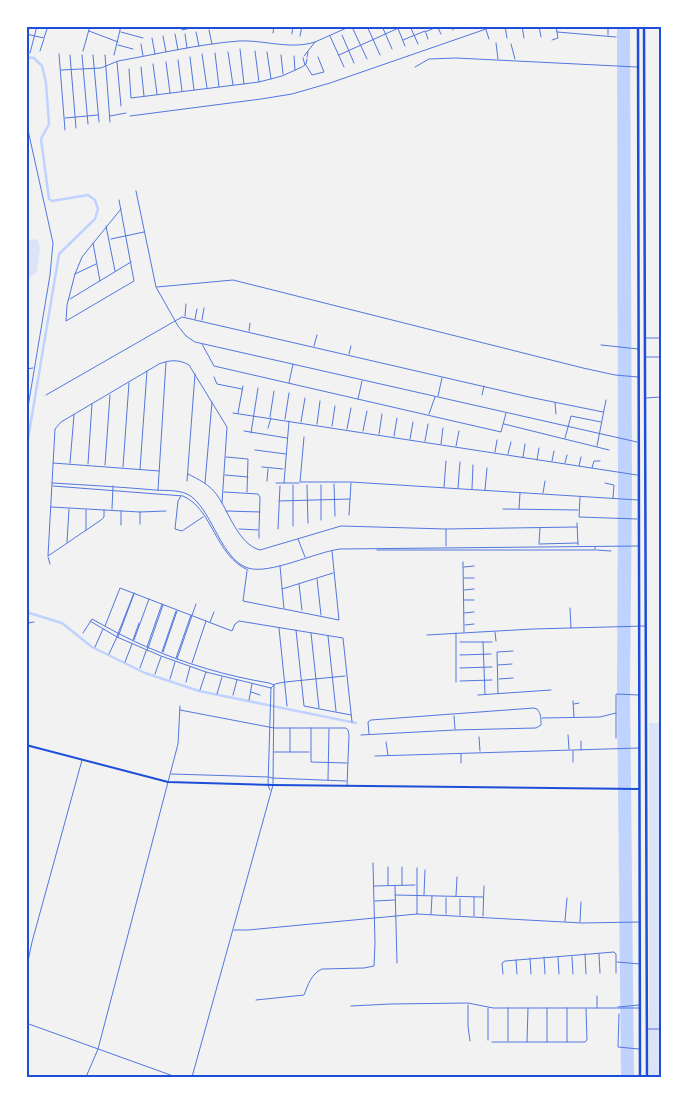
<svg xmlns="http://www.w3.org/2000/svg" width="687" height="1103" viewBox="0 0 687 1103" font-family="'PT Sans Narrow',sans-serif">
  <rect width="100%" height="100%" fill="#f2f2f2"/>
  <!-- green -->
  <path fill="#dbe4f7" d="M37,239L40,248L37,272L26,280V240Z
    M649,723H661V1077H649Z"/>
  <!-- water -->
  <path fill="#bfd3fe" d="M617,26H630L632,490L630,690L634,1077H621L617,690L618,490Z"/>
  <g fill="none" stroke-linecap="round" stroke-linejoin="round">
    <!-- canal -->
    <path stroke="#bfd3fe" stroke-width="2.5" d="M26,57L34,58L42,66L46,83L49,124L41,139L49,199L52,201L88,195L95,200L98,209L95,219L59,254L26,451
      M26,612L62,623L92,647L145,673L199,691L356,723"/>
    <!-- minor -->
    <path stroke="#5277de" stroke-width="1" d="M111,26L120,28
      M147,26L154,28
      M183,26L182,30L200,26
      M367,26L380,55
      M382,26L392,49
      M397,26L405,46
      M410,26L418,44
      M452,26L453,30
      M505,26L507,38
      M522,26L524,38
      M539,26L541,37
      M556,26L557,32L616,37
      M608,26V35
      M230,27L231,26
      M438,28L441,34
      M353,29L367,59
      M209,30L212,44
      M486,30L489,39
      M89,31L118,42
      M121,32L143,38
      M196,32L199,46
      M425,32L439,26
      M273,33L274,26
      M426,33L428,39
      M26,34L44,38L48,26
      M175,34L178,50
      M185,34L187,48
      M292,34L293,26
      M342,35L354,63
      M163,36L166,52
      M300,36L302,26
      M330,36L344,67
      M152,38L155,54
      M403,40L425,31
      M552,40L558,38L557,32
      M496,43L498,59
      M141,44L143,56
      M511,44L515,59
      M118,45L133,49
      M240,49L244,84
      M40,51L44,39
      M83,51L90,26
      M255,51L259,82
      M228,52L233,85
      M267,52L271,79
      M30,53L37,26
      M215,53L219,87
      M59,54L65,130
      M202,54L207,88
      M70,55L76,128
      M82,55L88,124
      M93,55L99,122
      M105,55L110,122
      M114,55L121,26
      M281,55L283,74
      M339,55L403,26
      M294,56L295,70
      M304,56L315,42L351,26
      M190,57L194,90
      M307,57L308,52
      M303,58L305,65
      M178,60L182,91
      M117,62L121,106
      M166,62L170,93
      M153,64L157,94
      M306,65L312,75L324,72L318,57
      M141,67L144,96
      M415,67L429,59L456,58L637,67
      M129,69L131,98L259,82L282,76L302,67L306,64L307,59
      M61,70L101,68L118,61C158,54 199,44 239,41C266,40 290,50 315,42
      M110,116L126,113
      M130,116L261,99L292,94L330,83L486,29L501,26
      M65,118L98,115
      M26,121L53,243L50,275L26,419
      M136,191L156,287L178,326L186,336L195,342L637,442
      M119,200L134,281L66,321L67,305L75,274L82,257L121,209
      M106,226L115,271
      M111,239L144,232
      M93,243L100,281
      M75,274L96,264
      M157,287L233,280L583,368L615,375L638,377
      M70,299L131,262
      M185,316L186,304
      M195,319L197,309
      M202,320L204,308
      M249,331L250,323
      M645,338H661
      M202,344L214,366L501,432L506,413
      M601,345L638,349
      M314,346L317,335
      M349,354L351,346
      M645,357H661
      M26,369L33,368
      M214,377L217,384L242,389
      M289,383L293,364
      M46,395L182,317L529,397L603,412
      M482,395L484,386
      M438,396L442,378
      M646,398L661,397
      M358,399L362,381
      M555,403L556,414
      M233,413L637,475
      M238,413L243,386
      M429,414L435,397
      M270,417L274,391
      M285,419L289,393
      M301,422L305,398
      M317,424L320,401
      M504,424L609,450
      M332,426L335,406
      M268,428L271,418
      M347,429L351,408
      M244,431L287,438
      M363,431L367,411
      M251,433L258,388
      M379,434L382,414
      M394,436L397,418
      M304,437L300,482H351L638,500
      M565,438L571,416L601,422
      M410,439L413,422
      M425,441L428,424
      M441,444L443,428
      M456,446L459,431
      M597,446L606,400
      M255,450L286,454
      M495,452L497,440
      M508,454L511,442
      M226,457L248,459L247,492
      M523,457L525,444
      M537,460L539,448
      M552,461L554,451
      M53,463L159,471
      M70,463L74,415
      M565,463L567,455
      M88,464L92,404
      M105,465L110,395
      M579,466L581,457
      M123,467L129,383
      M262,467L283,469
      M592,468L594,461H600
      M140,469L147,371
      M188,474C198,479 210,485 217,495C229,512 238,544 260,550L341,526L446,529L577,527
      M225,475L248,477
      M187,481L195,374
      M267,481L268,469
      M52,483C86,485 121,487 155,490C167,491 182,489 192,497C213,514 222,560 248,568C269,575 316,552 340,549L638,546
      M205,483L212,402
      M276,483H299
      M284,483L289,421
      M605,483L614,485L613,498
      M334,484L335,516
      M307,485L308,523
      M321,485V520
      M53,486L183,496C213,509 215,556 248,570
      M444,487L446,461
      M458,488L460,462
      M472,489L473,465
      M158,490L166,362
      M485,490L487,468
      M224,492L258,494L260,497L259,530L239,529
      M543,493L545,481
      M181,496L178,501L175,529L182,531L203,517
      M580,497L579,517L637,519
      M279,501L350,499
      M51,507L140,512L166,511
      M112,509L113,486
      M503,509L578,510
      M519,509L520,493
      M104,510V517L101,520L48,556L55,429L61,422L159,364C169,360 179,359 189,365L227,427L222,503
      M226,511L260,512
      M349,515L351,483
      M577,523L578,545
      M140,524V512
      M121,525V511
      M293,526V485
      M278,529L280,486
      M86,530V510
      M259,538V531
      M298,539L305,557
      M67,542L69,509
      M539,543L540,528
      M539,544L578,543
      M446,546V529
      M377,550H595V547
      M596,550L611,551
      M48,557L50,564
      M463,562L464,632
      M280,566L284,609L339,620L332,551
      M464,567L474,566
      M247,571L243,601L283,609
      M464,578H474
      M317,579L321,615
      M299,584L302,610
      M282,589L333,573
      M464,590L474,589
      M464,600H474
      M570,608L571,628
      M464,613L474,612
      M90,621L117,637L161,656L206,672L271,688
      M210,622L214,612
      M465,625L474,624
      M26,626L28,623L34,622
      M105,626L120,588L232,631L235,624L239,621L343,638L352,722
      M279,628L287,706
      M296,630L304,706L351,715
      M495,632L496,641
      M83,633L92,619C110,629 128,639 147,647C186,664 227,676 269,683L274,685L273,785L192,1077
      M311,633L319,708
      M427,635L533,629L645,626
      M117,636L134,593
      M328,636L336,711
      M118,637L134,594
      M133,640L139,623
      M134,640L149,599
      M460,642H492
      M483,642L485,694
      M95,647L103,629
      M147,647L162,604
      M147,651L163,605
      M162,652L176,611
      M163,652L177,611
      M109,654L117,637
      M460,655L491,654
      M176,658L191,615
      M177,659L196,604
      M125,662L132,644
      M192,663L206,621
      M498,665L512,664
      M140,668L146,651
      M460,668L492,667
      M155,674L161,657
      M170,679L175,662
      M499,679L513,678
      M460,681L492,680
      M186,682L190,667
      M456,682V633
      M271,688L275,684L285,682L345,676
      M200,690L206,672
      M251,692L260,695
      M498,693L497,652L513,651
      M217,694L222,677
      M233,695L237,680
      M478,695L551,690
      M249,700L252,684
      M573,701L574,717
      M574,704L579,703
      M180,710L274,728H346L348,730L349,735L347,786
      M454,716L455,729
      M542,718L600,717L616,713
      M290,728V752H309
      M311,728V762L347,763
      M361,735L455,730L536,728L541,725C541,719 541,713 537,709L534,708L371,720L368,722L369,734
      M568,735L569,749
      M479,737L480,751
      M616,738V694L639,695
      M386,742L388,755
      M581,750V741
      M573,751V762
      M274,752H290
      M461,754V763
      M375,756L639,748
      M171,774L269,777L272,778L346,781
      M328,780L329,729
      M270,790L268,785L271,688
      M388,867V885
      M402,867V885
      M417,868V914
      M374,886L415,885
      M395,886L397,963
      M395,895L483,897
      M424,895L425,870
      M456,896L457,877
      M375,901L395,900
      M431,914L432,896
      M446,914V898
      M460,915V899
      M474,916V897
      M483,916L484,886
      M565,921L567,898
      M580,922L581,902
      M234,930H248L417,914L582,923L639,922
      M585,954L586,974
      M599,954L600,973
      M544,957L545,974
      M558,957L559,974
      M572,957L573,974
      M530,958L531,974
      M516,960L517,974
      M617,962L640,964
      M26,971L32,942L82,760
      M503,974L502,963L505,961L614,952L616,954V973
      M597,996V1008
      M256,1000L304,995C308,985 311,974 322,969L364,968L374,966L375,943L373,863
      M468,1005V1026L470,1041
      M351,1006L390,1004L468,1003L493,1008H639
      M618,1007L639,1005
      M547,1008V1042
      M619,1014L618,1047L639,1049
      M26,1023L176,1077
      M647,1029H661
      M488,1040V1008
      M508,1041V1008
      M492,1042H585L587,1040L586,1009
      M527,1042L528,1008
      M567,1042V1008
      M86,1077L98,1049L178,744L180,706"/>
    <!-- secondary -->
    <path stroke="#1d4ed8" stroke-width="2" d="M26,745L168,782L273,785L639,789"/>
    <!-- trunk -->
    <path stroke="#1d4ed8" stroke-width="2.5" d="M638,26L640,1077
      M644,26L647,1077"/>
  </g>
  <!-- border -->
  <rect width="687" height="1103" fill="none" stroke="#ffffff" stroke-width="55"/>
  <rect x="28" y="28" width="632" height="1048" fill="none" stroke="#1d4ed8" stroke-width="2"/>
</svg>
